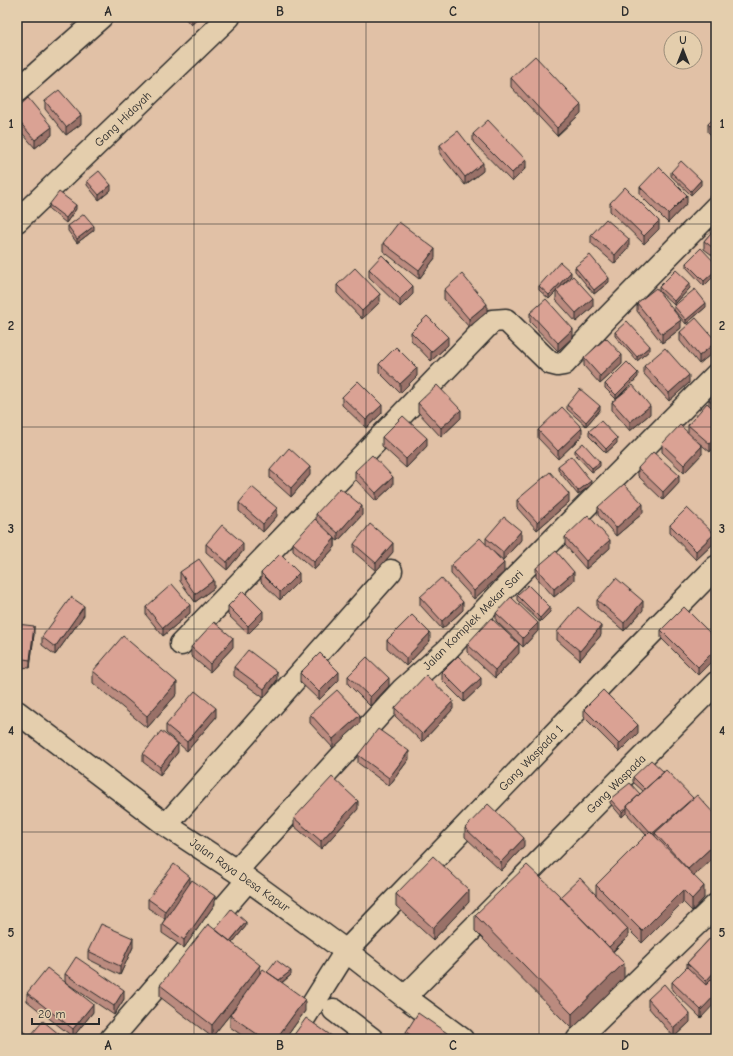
<svg xmlns="http://www.w3.org/2000/svg" width="733" height="1056" viewBox="0 0 733 1056" font-family="'Comic Neue',sans-serif">
  <rect width="100%" height="100%" fill="#e1c1a6"/>
  <filter id="ink" filterUnits="userSpaceOnUse"><feTurbulence type="fractalNoise" baseFrequency=".025" numOctaves="2"/><feDisplacementMap in="SourceGraphic" scale="8" xChannelSelector="R" yChannelSelector="G"/><feConvolveMatrix kernelMatrix="1 2 1 2 8 2 1 2 1" color-interpolation-filters="sRGB"/></filter>
  <g filter="url(#ink)">
    <g fill="none" stroke-linecap="round" stroke-linejoin="round">
      <!-- minor casing -->
      <g stroke="#2b2b2b" stroke-width="25">
        <path id="minor" d="M17,91L101,17
          M17,221L229,17
          M181,644L492,321L506,320L550,363L558,365L564,364L607,318L716,207
          M17,712L166,825L236,871L346,951L405,997L462,1039
          M166,825L391,571
          M236,871L403,689L447,650L509,584L716,375
          M405,997L716,683
          M334,1010L372,1039
          M111,1039L248,880
          M291,1039L346,951L626,659L716,567
          M578,1039L716,905"/>
      </g>
      <!-- minor -->
      <use href="#minor" stroke="#e4cead" stroke-width="22"/>
    </g>
    <!-- wall -->
    <path fill="#bb8b7f" stroke="#2b2b2b" d="M184,17H200L191,25Z
      M511,78L581,113L557,136L511,87Z
      M45,101L81,124L66,135L45,109Z
      M17,108L52,135L35,148L17,127Z
      M716,116V140L708,132V124Z
      M473,134L526,168L512,182L473,142Z
      M440,145L483,171L465,185L440,154Z
      M671,172L701,185L691,195L671,176Z
      M87,181L111,190L99,200L87,185Z
      M640,187L687,203L668,223L640,195Z
      M610,203L659,229L644,244L610,211Z
      M49,205L76,209L66,223L49,209Z
      M68,226L94,230L77,243L68,231Z
      M716,227V258L704,249V241Z
      M591,235L629,247L615,264L591,243Z
      M383,243L435,258L419,279L383,251Z
      M686,263L716,264L704,286L686,267Z
      M575,267L609,282L594,294L575,271Z
      M369,269L413,294L400,307L369,277Z
      M571,276L549,299L539,290V286Z
      M337,285L380,302L362,319L337,293Z
      M659,287L690,288L674,305L659,291Z
      M444,290L487,312L469,327L444,299Z
      M556,291L593,307L576,322L556,300Z
      M637,303L681,328L662,343L637,311Z
      M674,306L706,307L686,324L674,310Z
      M530,313L573,337L558,351L530,322Z
      M411,332L448,345L431,361L411,340Z
      M615,332L650,350L637,361L615,336Z
      M680,332L716,341V350L699,364L680,341Z
      M584,358L622,364L600,384L584,366Z
      M379,364L417,376L400,393L379,372Z
      M644,366L689,383L669,401L644,374Z
      M638,377L619,397L650,414L630,431L612,410V402L616,399L605,388V384Z
      M716,392V445L710,452L698,442L702,454L684,473L662,452V444L688,432V425L709,406V400Z
      M342,397L382,413L366,428L342,405Z
      M418,403L461,418L441,437L418,412Z
      M567,405L600,410L586,426L567,409Z
      M538,430L582,436L558,459L538,438Z
      M589,431L617,443L606,453L589,436Z
      M382,437L427,446L406,468L382,446Z
      M575,450L600,466L592,472L575,454Z
      M558,466L591,485L578,495L558,470Z
      M638,468L679,483L663,500L638,476Z
      M270,470L310,475L291,497L270,478Z
      M355,471L393,485L376,501L355,479Z
      M517,500L569,502L537,530L517,508Z
      M239,503L277,516L263,532L239,511Z
      M598,507L643,513L616,536L598,515Z
      M316,514L362,515L338,541L335,539V547L314,570L293,551V543L316,521Z
      M670,525L714,543L696,560L670,533Z
      M565,537L610,548L586,569L565,545Z
      M486,538L521,540L503,560L492,551L504,572L474,599L451,574V565L486,545Z
      M206,544L243,551L227,570L206,552Z
      M354,544L393,552L376,571L354,552Z
      M536,568L574,580L554,597L536,577Z
      M180,572L214,588L195,602L180,581Z
      M261,573L299,581L280,600L261,582Z
      M517,595L550,612L540,622L517,600Z
      M420,597L463,610L442,629L420,605Z
      M597,600L643,610L624,631L597,608Z
      M228,606L263,619L248,634L228,615Z
      M146,607L190,613L163,636L146,615Z
      M496,613L538,631L523,647L496,621Z
      M84,615L55,655L42,645V637Z
      M17,624L34,634L30,668L17,667Z
      M661,630L716,639L698,675L661,638Z
      M557,632L601,635L580,660L557,640Z
      M387,640L430,641L406,666L387,648Z
      M467,644L519,653L495,678L467,652Z
      M191,647H233L210,672L191,656Z
      M234,667L277,680L264,698L234,676Z
      M93,671L177,694L147,728L93,683Z
      M442,672L481,686L464,702L442,680Z
      M300,673L339,680L319,700L300,682Z
      M348,676L389,686L370,706L348,684Z
      M395,708L453,709L422,742L395,716Z
      M584,709L638,733L619,752L584,717Z
      M310,714L360,723L333,748L310,723Z
      M216,717L187,751L166,733V725Z
      M178,752L160,775L143,762V754Z
      M358,755L409,759L389,786L358,763Z
      M633,777L716,855L694,876L704,898L692,911L683,902L642,943L627,928L628,937L613,952L624,978L572,1029L475,931V915L560,897L596,895V885L646,835L627,814V812L622,817L610,803V799L640,794L643,791L633,782Z
      M358,809L321,849L294,826V818Z
      M465,828L524,846L501,871L465,837Z
      M190,882L215,904L184,948L162,933V924L165,919L148,908V899Z
      M396,894L469,902L433,940L396,906Z
      M246,926L232,943L260,974L267,972L291,975L282,983L305,1011L285,1039H247L230,1027V1015L232,1012L212,1037L160,997V985L215,929Z
      M716,932L701,1018L672,990V982L687,967V963Z
      M133,947L120,975L88,959V951Z
      M65,974L124,999L114,1015L65,982Z
      M27,993L93,1012L73,1037L27,1001Z
      M648,999L690,1022L674,1037L648,1007Z
      M406,1032L447,1039H406Z
      M31,1035L65,1039H17L31,1038Z"/>
    <!-- shaded-wall -->
    <path fill="#997168" stroke="#2b2b2b" d="M191,17H200L191,25Z
      M581,105V113L557,136V128Z
      M81,115V124L66,135V127Z
      M52,127V135L35,148V140Z
      M526,160V168L512,182V173Z
      M483,163V171L465,185V177Z
      M701,180V185L691,195V191Z
      M111,185V190L99,200V195Z
      M687,195V203L668,223V214Z
      M76,205V209L66,223V218Z
      M659,221V229L644,244V236Z
      M94,226V230L77,243V239Z
      M629,239V247L615,264V255Z
      M435,249V258L419,279V270Z
      M716,270V274L704,286V281Z
      M571,272V276L549,299V295Z
      M609,278V282L594,294V290Z
      M690,283V288L674,305V301Z
      M413,286V294L400,307V299Z
      M380,294V302L362,319V311Z
      M593,298V307L576,322V313Z
      M706,303V307L686,324V320Z
      M487,304V312L469,327V319Z
      M681,320V328L662,343V334Z
      M573,329V337L558,351V343Z
      M448,337V345L431,361V352Z
      M716,342V350L699,364V356Z
      M650,346V350L637,361V357Z
      M622,355V364L600,384V376Z
      M417,368V376L400,393V384Z
      M638,373V377L616,399V395Z
      M689,375V383L669,401V393Z
      M382,405V413L366,428V420Z
      M600,406V410L586,426V422Z
      M650,406V414L630,431V422Z
      M461,410V418L441,437V428Z
      M582,428V436L558,459V451Z
      M716,437V445L710,452V444Z
      M427,438V446L406,468V459Z
      M617,438V443L606,453V449Z
      M702,446V454L684,473V465Z
      M600,462V466L592,472V468Z
      M310,467V475L291,497V488Z
      M679,475V483L663,500V492Z
      M393,477V485L376,501V493Z
      M591,481V485L578,495V491Z
      M569,494V502L537,530V522Z
      M643,504V513L616,536V528Z
      M362,506V515L338,541V533Z
      M277,508V516L263,532V524Z
      M521,531V540L503,560V552Z
      M714,534V543L696,560V551Z
      M335,538V547L314,570V562Z
      M610,540V548L586,569V561Z
      M243,543V551L227,570V562Z
      M393,543V552L376,571V563Z
      M504,563V572L474,599V591Z
      M574,572V580L554,597V589Z
      M299,573V581L280,600V592Z
      M214,580V588L195,602V594Z
      M643,601V610L624,631V623Z
      M463,602V610L442,629V621Z
      M190,605V613L163,636V628Z
      M84,606V615L55,655V647Z
      M550,607V612L540,622V618Z
      M263,611V619L248,634V626Z
      M538,623V631L523,647V638Z
      M34,626V634L30,668V660Z
      M601,626V635L580,660V651Z
      M430,633V641L406,666V658Z
      M233,638V647L210,672V664Z
      M519,644V653L495,678V670Z
      M716,649V657L698,675V667Z
      M277,672V680L264,698V689Z
      M339,672V680L319,700V692Z
      M389,678V686L370,706V697Z
      M481,678V686L464,702V694Z
      M177,682V694L147,728V716Z
      M453,701V709L422,742V734Z
      M216,708V717L187,751V742Z
      M360,715V723L333,748V739Z
      M638,725V733L619,752V744Z
      M178,744V752L160,775V767Z
      M409,751V759L389,786V778Z
      M693,798V806L655,833V839L651,834Z
      M358,801V809L321,849V841Z
      M627,808V812L622,817V812Z
      M524,838V846L501,871V862Z
      M716,843V855L688,881V869Z
      M190,877V885L165,920V911Z
      M704,886V898L692,911V899Z
      M469,890V902L433,940V928Z
      M683,890V902L642,943V931Z
      M215,896V904L184,948V940Z
      M246,922V926L228,948V944Z
      M628,929V937L604,959V951Z
      M133,938V947L120,975V966Z
      M624,963V978L572,1029V1014Z
      M260,965V977L212,1037V1025Z
      M716,970V982L706,993V981Z
      M291,971V975L276,987V982Z
      M124,990V999L114,1015V1006Z
      M716,994V1002L701,1018V1010Z
      M305,999V1011L285,1039H276Z
      M93,1004V1012L73,1037V1029Z
      M690,1014V1022L674,1037V1028Z
      M447,1033V1039H443Z"/>
    <!-- building -->
    <path fill="#daa294" stroke="#2b2b2b" d="M535,56L581,105L557,128L511,78Z
      M59,90L81,115L66,127L45,101Z
      M28,98L52,127L35,140L17,119V108Z
      M716,116V132L708,124Z
      M488,120L526,160L512,173L473,134Z
      M458,131L483,163L465,177L440,145Z
      M681,161L701,180L691,191L671,172Z
      M659,167L687,195L668,214L640,187Z
      M99,171L111,185L99,195L87,181Z
      M625,187L659,221L644,236L610,203Z
      M59,192L76,205L66,218L49,205Z
      M84,214L94,226L77,239L68,226Z
      M606,219L629,239L615,255L591,235Z
      M399,222L435,249L419,270L383,243Z
      M716,227V250L704,241Z
      M701,248L716,264V270L704,281L686,263Z
      M382,255L413,286L400,299L369,269Z
      M590,255L609,278L594,290L575,267Z
      M560,262L571,272L549,295L539,286Z
      M355,268L380,294L362,311L337,285Z
      M676,270L690,283L674,301L659,287Z
      M462,274L487,304L469,319L444,290Z
      M573,276L593,298L576,313L556,291Z
      M656,288L681,320L662,334L637,303Z
      M695,289L706,303L686,320L674,306Z
      M546,299L573,329L558,343L530,313Z
      M427,316L448,337L431,352L411,332Z
      M696,318L716,341V342L699,356L680,332Z
      M627,321L650,346L637,357L615,332Z
      M606,338L622,355L600,376L584,358Z
      M396,347L417,368L400,384L379,364Z
      M665,348L689,375L669,393L644,366Z
      M627,362L638,373L616,395L605,384Z
      M358,381L382,405L366,420L342,397Z
      M437,385L461,410L441,428L418,403Z
      M633,385L650,406L630,422L612,402Z
      M580,389L600,406L586,422L567,405Z
      M716,392V405L709,400Z
      M707,403L716,412V437L710,444L688,425Z
      M562,407L582,428L558,451L538,430Z
      M403,416L427,438L406,459L382,437Z
      M601,421L617,438L606,449L589,431Z
      M680,425L702,446L684,465L662,444Z
      M583,443L600,462L592,468L575,450Z
      M289,448L310,467L291,488L270,470Z
      M653,452L679,475L663,492L638,468Z
      M372,455L393,477L376,493L355,471Z
      M571,456L591,481L578,491L558,466Z
      M550,472L569,494L537,522L517,500Z
      M624,484L643,504L616,528L598,507Z
      M252,487L277,508L263,524L239,503Z
      M340,488L362,506L338,533L316,514Z
      M687,508L714,534L696,551L670,525Z
      M588,515L610,540L586,561L565,537Z
      M504,517L521,531L503,552L486,538Z
      M315,519L335,538L314,562L293,543Z
      M370,524L393,543L376,563L354,544Z
      M222,525L243,543L227,562L206,544Z
      M480,538L504,563L474,591L451,565Z
      M556,551L574,572L554,589L536,568Z
      M280,554L299,573L280,592L261,573Z
      M199,559L214,580L195,594L180,572Z
      M441,578L463,602L442,621L420,597Z
      M616,578L643,601L624,623L597,600Z
      M172,584L190,605L163,628L146,607Z
      M528,585L550,607L540,618L517,595Z
      M243,591L263,611L248,626L228,606Z
      M71,597L84,606L55,647L42,637Z
      M511,597L538,623L523,638L496,613Z
      M578,607L601,626L580,651L557,632Z
      M684,607L716,639V649L698,667L661,630Z
      M412,615L430,633L406,658L387,640Z
      M491,618L519,644L495,670L467,644Z
      M214,622L233,638L210,664L191,647Z
      M17,624L34,626L30,660L17,658Z
      M123,636L177,682L147,716L93,671Z
      M248,650L277,672L264,689L234,667Z
      M320,653L339,672L319,692L300,673Z
      M458,656L481,678L464,694L442,672Z
      M367,657L389,678L370,697L348,676Z
      M426,675L453,701L422,734L395,708Z
      M337,690L360,715L333,739L310,714Z
      M603,690L638,725L619,744L584,709Z
      M195,691L216,708L187,742L166,725Z
      M378,729L409,751L389,778L358,755Z
      M161,731L178,744L160,767L143,754Z
      M651,760L664,772L645,789L633,777Z
      M666,770L693,798L652,834L627,806Z
      M332,777L358,801L321,841L294,818Z
      M630,783L640,794L627,806V808L622,812L610,799Z
      M697,795L716,816V843L688,869L655,833Z
      M488,804L524,838L501,862L465,828Z
      M650,831L704,886L692,899L683,890L642,931L596,885Z
      M433,856L469,890L433,928L396,894Z
      M174,864L190,877L165,911L148,899Z
      M527,865L557,893L624,963L572,1014L475,915Z
      M580,878L628,929L609,947L560,897Z
      M192,880L215,896L184,940L162,924Z
      M231,909L246,922L230,941L215,929Z
      M101,924L133,938L120,966L88,951Z
      M208,924L260,965L212,1025L160,985Z
      M716,932V970L706,981L687,963Z
      M76,957L124,990L114,1006L65,974Z
      M276,960L291,971L279,980L267,972Z
      M687,967L706,985L716,975V994L701,1010L672,982Z
      M47,968L93,1004L73,1029L27,993Z
      M263,969L305,999L276,1039H264L230,1015Z
      M664,984L690,1014L674,1028L648,999Z
      M418,1013L447,1033L443,1039H416L406,1032Z
      M306,1018L336,1039H291Z
      M43,1021L65,1039H36L31,1035Z
      M17,1026L32,1039H17Z"/>
  </g>
  <!-- grid -->
  <path fill="none" stroke="#2b2b2b" stroke-width="1" stroke-opacity="0.55" d="M194,17V1039M366,17V1039M539,17V1039M17,224H716M17,427H716M17,629H716M17,832H716"/>
  <g text-anchor="middle" stroke-width="3" stroke-linejoin="round" paint-order="stroke">
    <!-- street labels -->
    <g font-size="12" fill="#2b2b2b" stroke="#e4cead">
      <text transform="translate(123 119) rotate(-44)" y="4">Gang Hidayah</text>
      <text transform="translate(473 620) rotate(-45)" y="4">Jalan Komplek Mekar Sari</text>
      <text transform="translate(531 758) rotate(-46)" y="4">Gang Waspada 1</text>
      <text transform="translate(616 784) rotate(-45)" y="4">Gang Waspada</text>
      <text transform="translate(240 875) rotate(35)" y="4">Jalan Raya Desa Kapur</text>
    </g>
  </g>
  <!-- margin -->
  <rect width="733" height="1056" fill="none" stroke="#e4cead" stroke-width="44"/>
  <!-- north arrow -->
  <g transform="translate(683 50)"><circle r="19" fill="#e4cead" stroke="#9a8d79"/>
  <path d="M0-3L7 15L0 10L-7 15Z" fill="#2b2b2b"/>
  <text y="-6" font-size="11" font-weight="bold" text-anchor="middle" fill="#2b2b2b">U</text>
  </g>
  <!-- scale -->
  <path d="M32 1018v6h67v-6" fill="none" stroke="#2b2b2b" stroke-width="2"/>
  <text x="38" y="1018" font-size="12" fill="#2b2b2b" stroke="#e4cead" stroke-width="3" paint-order="stroke">20 m</text>
  <rect x="22" y="22" width="689" height="1012" fill="none" stroke="#2b2b2b" stroke-width="1.5"/>
  <g font-size="13" text-anchor="middle" font-weight="bold" fill="#2b2b2b">
    <text x="108" y="16">A</text>
    <text x="280" y="16">B</text>
    <text x="453" y="16">C</text>
    <text x="625" y="16">D</text>
    <text x="11" y="128">1</text>
    <text x="722" y="128">1</text>
    <text x="11" y="330">2</text>
    <text x="722" y="330">2</text>
    <text x="11" y="533">3</text>
    <text x="722" y="533">3</text>
    <text x="11" y="735">4</text>
    <text x="722" y="735">4</text>
    <text x="11" y="937">5</text>
    <text x="722" y="937">5</text>
    <text x="108" y="1050">A</text>
    <text x="280" y="1050">B</text>
    <text x="453" y="1050">C</text>
    <text x="625" y="1050">D</text>
  </g>
</svg>
